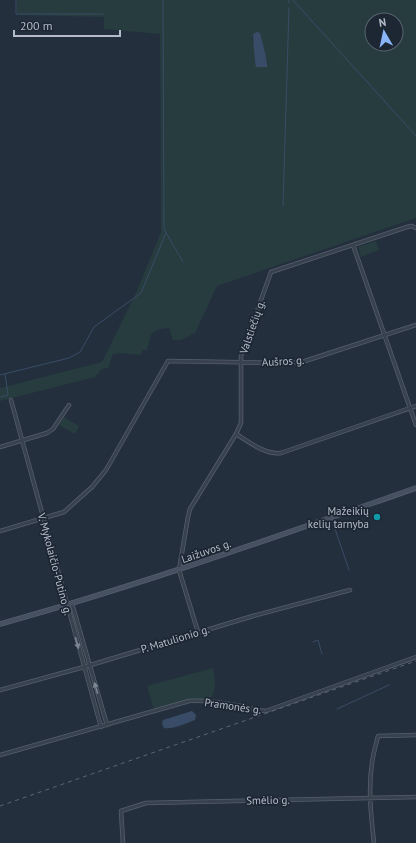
<svg xmlns="http://www.w3.org/2000/svg" width="416" height="843" viewBox="0 0 416 843" font-family="'PT Sans',sans-serif">
  <rect width="100%" height="100%" fill="#242f3e"/>
  <!-- green -->
  <path fill="#263c3f" fill-rule="evenodd" d="M17,0H416V218L217,286L195,333L181,340H173L169,328L159,329L151,334L147,350H142L141,355L121,353L113,354L108,368L102,369L95,377L0,401V388L102,362L136,293L161,232L160,34L104,29V17L17,15ZM372,20H396V44H372ZM260,33L265,55L268,62H255V48L252,37Z
    M376,241L379,250L361,257L358,247Z
    M64,417L79,426L75,434L59,425Z
    M213,668C215,677 217,691 210,699L189,701L154,710L147,686Z"/>
  <!-- water -->
  <path fill="#394c67" d="M257,32L260,33C262,41 268,61 267,67H256C255,64 253,36 253,34Z
    M192,711L196,715L195,720C187,723 171,730 164,728L162,724L163,720Z"/>
  <g fill="none" stroke-linecap="round" stroke-linejoin="round">
    <!-- stream -->
    <path stroke="#394c67" stroke-width="1" d="M16,0V14H103
      M163,0L164,229L183,262
      M293,0L416,136
      M289,3V0
      M283,206L289,8
      M0,375L69,358L80,352L94,327L141,293L166,233
      M0,397L8,395L5,374
      M332,520L349,570
      M313,642L318,640L322,654
      M337,709L389,685"/>
    <!-- street casing -->
    <g stroke="#565f6c" stroke-width="4.5">
      <path id="street" d="M353,245L416,425
        M11,400L101,727
        M236,434C249,442 265,455 281,453L416,406
        M0,447L47,433L53,429L69,405
        M0,531L64,512L92,487L106,470L168,361L289,363L305,361L416,325
        M72,604L107,725
        M198,632L179,570L188,517L190,509L236,434L241,423V356L271,272L407,227L412,226L416,228
        M0,690L84,667L253,616L350,590
        M0,755L189,701C207,700 224,703 241,706C250,708 257,711 266,711L416,657
        M123,843L121,811L146,803L416,797
        M374,843C371,816 368,789 372,763C373,754 376,745 378,736L416,735"/>
    </g>
    <!-- secondary casing -->
    <g stroke="#565f6c" stroke-width="5.5">
      <path id="secondary" d="M0,624C141,585 278,536 416,488"/>
    </g>
    <!-- street -->
    <use href="#street" stroke="#38414e" stroke-width="3"/>
    <!-- secondary -->
    <use href="#secondary" stroke="#465061" stroke-width="4"/>
    <!-- rail -->
    <path stroke="#5a6575" stroke-width="1" stroke-dasharray="4 4" stroke-linecap="butt" d="M0,806L416,661"/>
  </g>
  <!-- one-way arrows -->
  <defs><path id="oneway-solid" d="M-6-.8H1V-3.2L6.5 0L1 3.2V.8H-6Z"/></defs>
  <g fill="#7c8592">
    <use href="#oneway-solid" transform="translate(77 643) rotate(74)"/>
    <use href="#oneway-solid" transform="translate(96 688) rotate(-106)"/>
  </g>
  <!-- markers -->
  <circle fill="#0f9aa8" stroke="#1d2633" stroke-width="1.5" cx="377" cy="517" r="4"/>
  <g text-anchor="middle" stroke-width="3.5" stroke-linejoin="round" paint-order="stroke">
    <!-- street labels -->
    <g font-size="11" fill="#b4bcc9" stroke="#1d2633">
      <text transform="translate(252 327) rotate(-71)" y="4">Valstiečių g.</text>
      <text transform="translate(283 361) rotate(-3)" y="4">Aušros g.</text>
      <text transform="translate(206 551) rotate(-19)" y="4">Laižuvos g.</text>
      <text transform="translate(55 564) rotate(75)" y="4">V. Mykolaičio-Putino g.</text>
      <text transform="translate(175 639) rotate(-17)" y="4">P. Matulionio g.</text>
      <text transform="translate(233 706) rotate(8)" y="4">Pramonės g.</text>
      <text transform="translate(268 800) rotate(-1)" y="4">Smėlio g.</text>
    </g>
    <!-- poi labels -->
    <g font-size="11" fill="#b4bcc9" stroke="#1d2633" text-anchor="end">
      <text x="369" y="515">Mažeikių<tspan x="369" dy="13">kelių tarnyba</tspan></text>
    </g>
  </g>
  <!-- north arrow -->
  <g transform="translate(384 32) rotate(351)"><circle r="19" fill="#1d2633" stroke="#59626f"/>
  <path d="M0-3L7 15L0 10L-7 15Z" fill="#8ab4f8"/>
  <text y="-6" font-size="11" font-weight="bold" text-anchor="middle" fill="#b4bcc9">N</text>
  </g>
  <!-- scale -->
  <path d="M14 30v6h106v-6" fill="none" stroke="#b4bcc9" stroke-width="2"/>
  <text x="20" y="30" font-size="12" fill="#b4bcc9" stroke="#1d2633" stroke-width="3" paint-order="stroke">200 m</text>
</svg>
